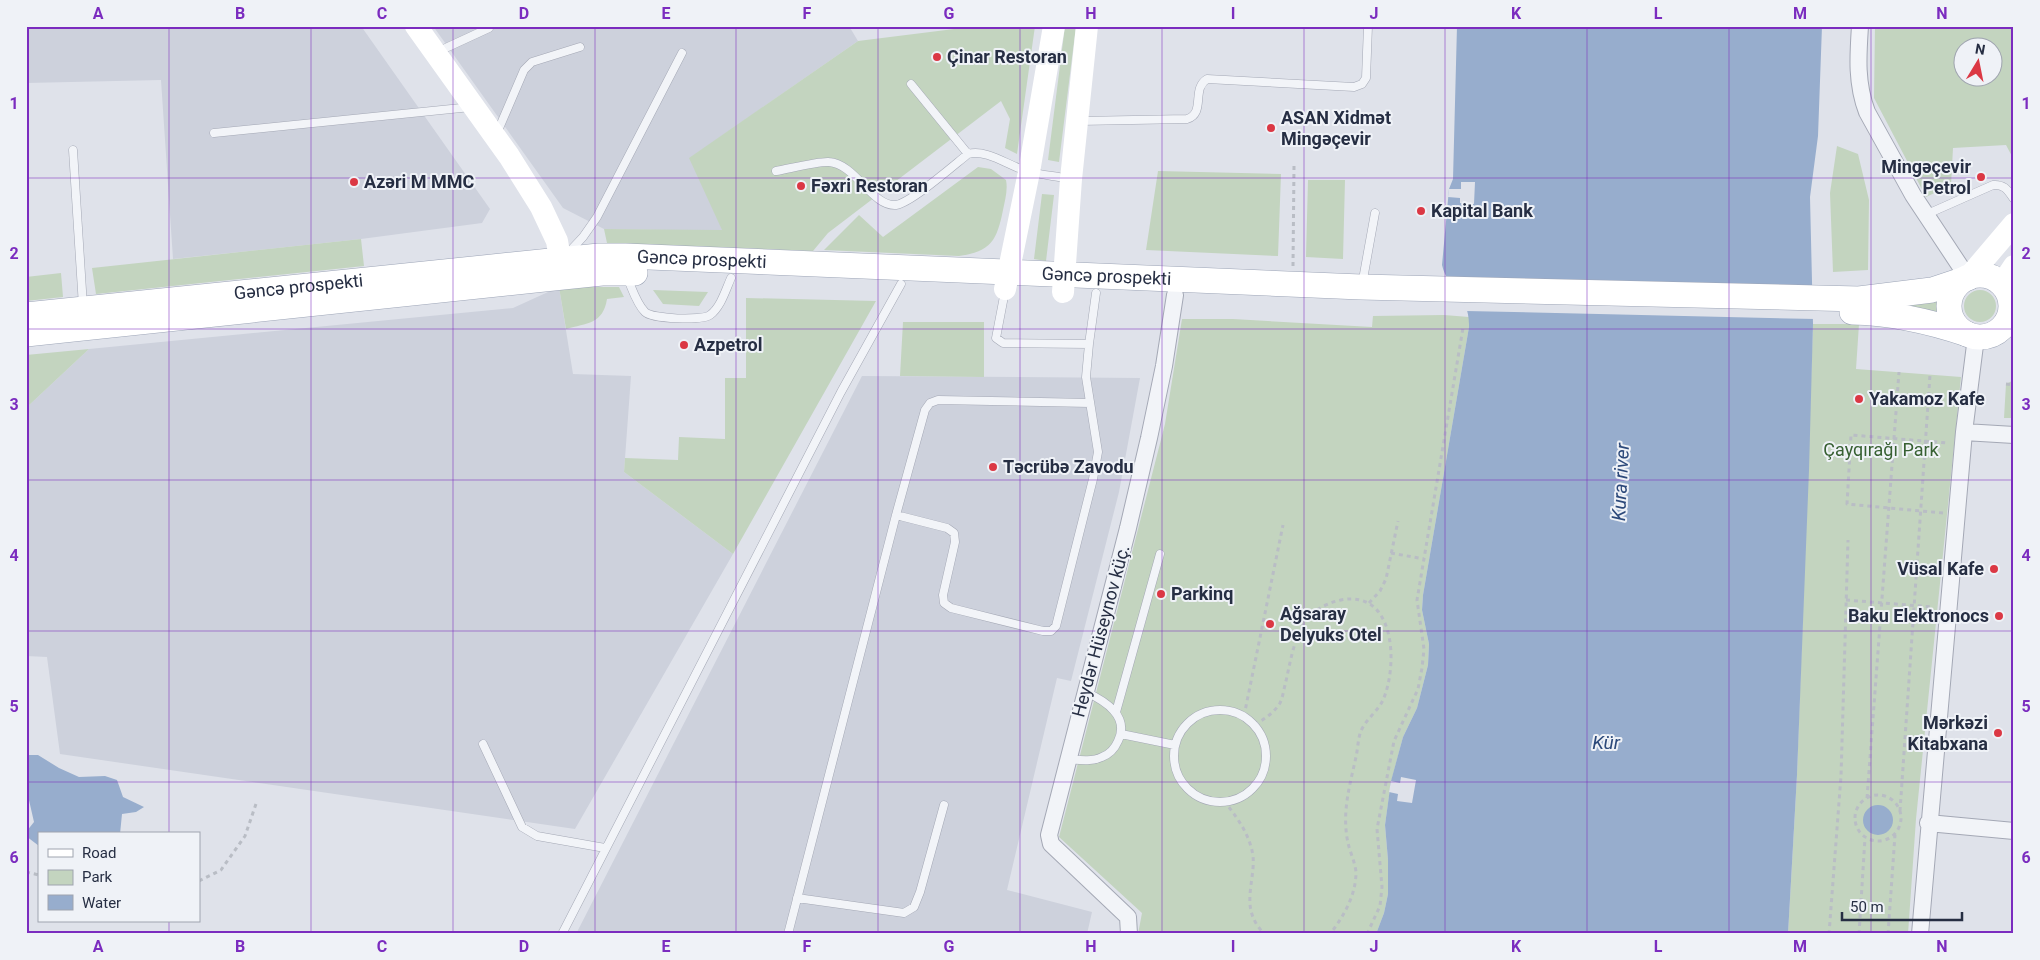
<svg xmlns="http://www.w3.org/2000/svg" width="2040" height="960" viewBox="0 0 2040 960" font-family="Roboto,sans-serif">
  <rect width="100%" height="100%" fill="#dfe2ea"/>
  <!-- built -->
  <path fill="#cdd1dc" d="M26,26H361L490,209L482,223L361,239L173,259L161,80L26,83Z
    M433,26H849L858,41L690,158L723,231L604,229L563,208Z
    M559,287L573,374L631,376L624,472L733,554L575,829L60,754L47,657L26,656V408L89,349L513,308Z
    M862,376L1140,378L1119,492L1071,681L1057,678L1007,890L1092,912L1087,934H576Z"/>
  <!-- green -->
  <path fill="#c3d4bf" fill-rule="evenodd" d="M978,26H1035L1017,154L1005,148L1010,119L1001,101L828,233L813,251L607,243L604,229L722,230L689,158L858,41Z
    M1065,26H1076L1059,162L1048,160Z
    M1875,26H2014V160L2006,145L1953,148L1951,185L1926,197L1874,98ZM1962,48H1992V78H1962Z
    M1837,146L1858,154L1869,200L1868,270L1833,272L1830,193Z
    M978,167L991,169L1006,180C1008,190 1005,200 1003,210C997,240 991,252 959,256L824,250L859,215L883,237Z
    M1158,171L1281,174L1278,256L1146,250Z
    M1308,180H1345L1343,259L1306,257Z
    M1042,194L1054,195L1046,261L1034,259Z
    M361,239L364,266L96,294L92,268Z
    M61,273L63,297L26,301V277Z
    M559,287H619L624,297L607,299C603,324 587,323 566,329Z
    M653,290L708,292L699,306L663,304Z
    M1964 306a16 16 0 1 1 32 0a16 16 0 1 1-32 0Z
    M746,298L876,301L733,554L624,472L625,458L678,460L679,437L725,439V378H746Z
    M1941,298L1940,314L1896,306Z
    M1444,315L1469,317V327L1423,595L1422,610L1429,644L1428,665L1417,708L1403,737L1391,782L1385,825L1388,860V894L1384,913L1376,934H1138L1142,913L1059,837L1165,424L1182,319H1233L1372,327L1373,316Z
    M903,322H984V377L900,376Z
    M1813,324H1859L1856,369L1961,377L1916,819L1908,934H1788L1797,775Z
    M89,349L26,408V355Z
    M2014,380V418H2004L2006,384Z"/>
  <!-- water -->
  <path fill="#97adcd" d="M1457,26H1822L1818,136L1810,197L1813,324L1809,470L1797,775L1788,934H1376L1384,913L1388,894V860L1385,825L1391,781L1403,737L1417,708L1428,665L1429,644L1422,610L1423,595L1469,327C1470,294 1448,291 1442,265L1449,189L1453,179Z
    M26,755H38L59,768L79,777L105,776L117,780L123,797L144,807L136,812L122,814L120,834H39V846L26,836V832L34,822L26,787Z
    M1863 820a15 15 0 1 1 30 0a15 15 0 1 1-30 0Z"/>
  <!-- pier -->
  <path fill="#dfe2ea" d="M1461,182H1475L1474,204L1460,203V198L1448,197L1449,189H1461Z
    M1815,287L1816,319L1466,311L1462,301Z
    M1401,777L1416,780L1412,803L1397,801L1398,794L1389,792L1391,781L1400,783Z"/>
  <g fill="none" stroke-linecap="round" stroke-linejoin="round">
    <!-- lane casing -->
    <g stroke="#a4a8b5" stroke-width="9">
      <path id="lane" d="M437,52L489,28
        M911,84L968,154
        M1079,121L1187,119C1206,113 1191,89 1207,79L1354,87L1362,84L1366,78L1368,26
        M214,133L471,107
        M497,133L524,70L532,62L580,47
        M73,150L83,306
        M776,171C788,169 819,161 829,162C856,164 872,207 896,205C911,203 954,165 968,154C988,149 1008,166 1027,171C1041,175 1055,176 1069,179
        M1925,215L1993,185C2005,184 2008,191 2014,199
        M568,253L583,237L597,217L682,53
        M627,277C632,288 636,303 645,312C652,319 702,321 710,315C721,307 726,289 731,278
        M1362,285L1375,213
        M1005,291L996,338L1003,343L1089,344L1096,293
        M1089,344L1086,377L1098,452L1093,479L1056,626L1051,631H1043L951,608L944,603L943,595L955,542L954,533L947,528L896,515L925,410L930,403L938,400L1090,403
        M1174 756a46 46 0 1 1 92 0a46 46 0 1 1-92 0Z
        M1116,712L1160,554
        M1121,734L1175,745
        M483,744L522,827L537,836L605,848
        M1068,759C1079,760 1092,762 1102,757C1110,754 1115,748 1118,741C1130,716 1105,701 1086,692
        M797,898L904,913L914,907L920,892L944,805
        M562,934L841,392L901,284
        M788,934L896,515"/>
    </g>
    <!-- street casing -->
    <g stroke="#a4a8b5" stroke-width="18">
      <path id="street" d="M1860,26C1858,56 1856,83 1867,112L1913,195L1968,278
        M1964,432L2014,435
        M1928,823L2014,831
        M1129,934L1128,917L1051,844L1049,835L1128,528L1149,438L1164,366L1175,295
        M1920,934L1964,432L1976,337"/>
    </g>
    <!-- primary casing -->
    <g stroke="#9da5b7" stroke-width="26">
      <g id="primary">
        <circle cx="1980" cy="306" r="31"/>
        <path d="M1852,312C1892,313 1929,321 1967,334"/>
        <path id="s1" d="M26,315L599,256H625L1361,287L1859,299L1932,290L1968,278"/>
        <path d="M26,334L563,277L602,273H635"/>
      </g>
    </g>
    <!-- path -->
    <path stroke="#b9bdc5" stroke-width="3" stroke-dasharray="4 4" stroke-linecap="butt" d="M1293,266L1294,166
      M2006,384L2014,385
      M1943,513L1847,504L1851,435L1948,443
      M1391,553L1424,559
      M1846,600L1933,607
      M1369,603L1380,591L1386,579L1398,521
      M1244,716L1283,525
      M1255,725C1264,719 1274,713 1280,703C1283,697 1284,688 1286,681C1294,645 1298,609 1341,600C1396,589 1398,666 1383,700C1378,711 1366,719 1361,731C1358,738 1358,748 1356,757C1353,771 1349,786 1347,801C1345,815 1345,829 1348,843C1350,852 1355,862 1356,872C1356,895 1344,916 1330,934
      M1855 818a23 23 0 1 1 46 0a23 23 0 1 1-46 0Z
      M1867,798L1899,372
      M1224,801C1237,817 1250,835 1253,856C1255,875 1245,899 1253,917C1255,923 1260,929 1264,934
      M1900,811L1930,375
      M26,872L39,875
      M199,881L221,870L245,836L257,801
      M1367,934L1380,906L1382,887L1377,829L1394,741L1418,689L1422,668L1424,649L1417,600L1463,328
      M1829,934L1841,776L1848,540
      M1859,934L1865,838
      M1888,934L1895,835"/>
    <!-- lane -->
    <use href="#lane" stroke="#f2f4f8" stroke-width="8"/>
    <!-- street -->
    <use href="#street" stroke="#f2f4f8" stroke-width="16"/>
    <!-- secondary -->
    <path stroke="#fff" stroke-width="22" d="M416,26L509,156L541,207L557,241L563,277
      M1968,278L2014,224
      M2002,284L2014,266
      M1005,289L1029,172L1054,26
      M1063,292L1071,179L1087,26"/>
    <!-- primary -->
    <use href="#primary" stroke="#fff" stroke-width="25"/>
  </g>
  <!-- grid -->
  <path fill="none" stroke="#7b2cbf" stroke-width="1" stroke-opacity="0.55" d="M169,26V834M311,26V934M453,26V934M595,26V934M736,26V934M878,26V934M1020,26V934M1162,26V934M1304,26V934M1445,26V934M1587,26V934M1729,26V934M1871,26V934M26,178H2014M26,329H2014M26,480H2014M26,631H2014M26,782H2014M169,921V934"/>
  <!-- markers -->
  <g fill="#db3844" stroke="#eff2f7" stroke-width="2">
    <circle cx="937" cy="57" r="5"/>
    <circle cx="1271" cy="128" r="5"/>
    <circle cx="1981" cy="177" r="5"/>
    <circle cx="354" cy="182" r="5"/>
    <circle cx="801" cy="186" r="5"/>
    <circle cx="1421" cy="211" r="5"/>
    <circle cx="684" cy="345" r="5"/>
    <circle cx="1859" cy="399" r="5"/>
    <circle cx="993" cy="467" r="5"/>
    <circle cx="1994" cy="569" r="5"/>
    <circle cx="1161" cy="594" r="5"/>
    <circle cx="1999" cy="616" r="5"/>
    <circle cx="1270" cy="624" r="5"/>
    <circle cx="1998" cy="733" r="5"/>
  </g>
  <g text-anchor="middle" stroke-width="4" stroke-linejoin="round" paint-order="stroke">
    <!-- poi labels -->
    <g font-size="18" font-weight="bold" fill="#262e43" stroke="#eff2f7" text-anchor="start">
      <text x="947" y="63">Çinar Restoran</text>
      <text x="1281" y="124">ASAN Xidmət<tspan x="1281" dy="21">Mingəçevir</tspan></text>
      <text x="1971" y="173" text-anchor="end">Mingəçevir<tspan x="1971" dy="21">Petrol</tspan></text>
      <text x="364" y="188">Azəri M MMC</text>
      <text x="811" y="192">Fəxri Restoran</text>
      <text x="1431" y="217">Kapital Bank</text>
      <text x="694" y="351">Azpetrol</text>
      <text x="1869" y="405">Yakamoz Kafe</text>
      <text x="1003" y="473">Təcrübə Zavodu</text>
      <text x="1984" y="575" text-anchor="end">Vüsal Kafe</text>
      <text x="1171" y="600">Parkinq</text>
      <text x="1280" y="620">Ağsaray<tspan x="1280" dy="21">Delyuks Otel</tspan></text>
      <text x="1989" y="622" text-anchor="end">Baku Elektronocs</text>
      <text x="1988" y="729" text-anchor="end">Mərkəzi<tspan x="1988" dy="21">Kitabxana</tspan></text>
    </g>
    <!-- street labels -->
    <g font-size="18" fill="#262e43" stroke="#eff2f7">
      <text dy="6" stroke="none"><textPath href="#s1" startOffset="679">Gəncə prospekti</textPath></text>
      <text dy="6" stroke="none"><textPath href="#s1" startOffset="1084">Gəncə prospekti</textPath></text>
      <text dy="6" stroke="none"><textPath href="#s1" startOffset="274">Gəncə prospekti</textPath></text>
      <text transform="translate(1101 631) rotate(-75)" y="6">Heydər Hüseynov küç.</text>
    </g>
    <!-- park labels -->
    <g font-size="18" fill="#376032" stroke="#eff2f7">
      <text x="1881" y="456">Çayqırağı Park</text>
    </g>
    <!-- water labels -->
    <g font-size="19" font-style="italic" fill="#2c497a" stroke="#eff2f7">
      <text transform="translate(1620 482) rotate(-87)" y="7">Kura river</text>
      <text x="1606" y="749">Kür</text>
    </g>
  </g>
  <!-- border -->
  <rect width="2040" height="960" fill="none" stroke="#eff2f7" stroke-width="55"/>
  <!-- legend -->
  <rect x="38" y="832" width="162" height="90" fill="#eff2f7" stroke="#9fa4af"/>
  <rect x="48" y="849" width="25" height="8" fill="#ffffff" stroke="#9fa4af"/>
  <text x="82" y="858" font-size="15" fill="#262e43">Road</text>
  <rect x="48" y="870" width="25" height="15" fill="#c3d4bf" stroke="#9fa4af"/>
  <text x="82" y="882" font-size="15" fill="#262e43">Park</text>
  <rect x="48" y="895" width="25" height="15" fill="#97adcd" stroke="#9fa4af"/>
  <text x="82" y="908" font-size="15" fill="#262e43">Water</text>
  <!-- north arrow -->
  <g transform="translate(1978 62) rotate(10)"><circle r="24" fill="#eff2f7" stroke="#9fa4af"/>
  <path d="M0-4L9 19L0 12L-9 19Z" fill="#db3844"/>
  <text y="-8" font-size="14" font-weight="bold" text-anchor="middle" fill="#262e43">N</text>
  </g>
  <!-- scale -->
  <path d="M1842 912v8h120v-8" fill="none" stroke="#262e43" stroke-width="2.5"/>
  <text x="1850" y="912" font-size="15" fill="#262e43" stroke="#eff2f7" stroke-width="4" paint-order="stroke">50 m</text>
  <rect x="28" y="28" width="1984" height="904" fill="none" stroke="#7b2cbf" stroke-width="2"/>
  <g font-size="16" text-anchor="middle" font-weight="bold" fill="#7b2cbf">
    <text x="98" y="19">A</text>
    <text x="240" y="19">B</text>
    <text x="382" y="19">C</text>
    <text x="524" y="19">D</text>
    <text x="666" y="19">E</text>
    <text x="807" y="19">F</text>
    <text x="949" y="19">G</text>
    <text x="1091" y="19">H</text>
    <text x="1233" y="19">I</text>
    <text x="1374" y="19">J</text>
    <text x="1516" y="19">K</text>
    <text x="1658" y="19">L</text>
    <text x="1800" y="19">M</text>
    <text x="1942" y="19">N</text>
    <text x="14" y="109">1</text>
    <text x="2026" y="109">1</text>
    <text x="14" y="259">2</text>
    <text x="2026" y="259">2</text>
    <text x="14" y="410">3</text>
    <text x="2026" y="410">3</text>
    <text x="14" y="561">4</text>
    <text x="2026" y="561">4</text>
    <text x="14" y="712">5</text>
    <text x="2026" y="712">5</text>
    <text x="14" y="863">6</text>
    <text x="2026" y="863">6</text>
    <text x="98" y="952">A</text>
    <text x="240" y="952">B</text>
    <text x="382" y="952">C</text>
    <text x="524" y="952">D</text>
    <text x="666" y="952">E</text>
    <text x="807" y="952">F</text>
    <text x="949" y="952">G</text>
    <text x="1091" y="952">H</text>
    <text x="1233" y="952">I</text>
    <text x="1374" y="952">J</text>
    <text x="1516" y="952">K</text>
    <text x="1658" y="952">L</text>
    <text x="1800" y="952">M</text>
    <text x="1942" y="952">N</text>
  </g>
</svg>
